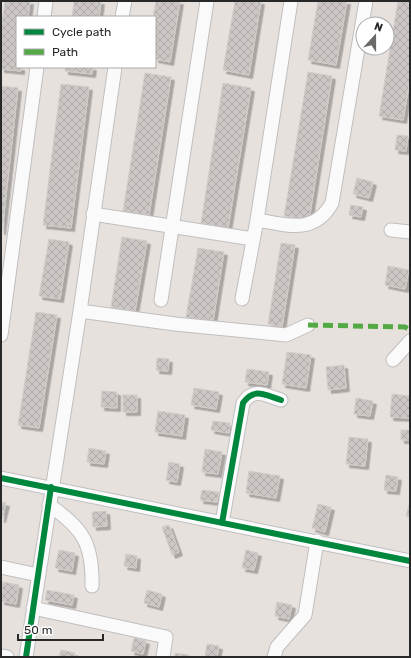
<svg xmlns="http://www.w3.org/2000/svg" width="411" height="658" viewBox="0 0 411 658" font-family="Rubik,sans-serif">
  <defs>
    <pattern id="building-cross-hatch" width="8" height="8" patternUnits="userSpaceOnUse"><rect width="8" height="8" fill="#ccc7c4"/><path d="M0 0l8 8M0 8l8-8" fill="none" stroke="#afaba8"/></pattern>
    <filter id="shadow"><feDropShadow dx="3.5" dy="3.5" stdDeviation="0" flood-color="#0004"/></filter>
  </defs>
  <rect width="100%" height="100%" fill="#e7e1dd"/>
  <!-- building -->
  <path fill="url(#building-cross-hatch)" stroke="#d2cdc9" filter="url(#shadow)" d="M5,1H30L28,17H17V67H21V71L1,69V29Z
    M74,1H101L99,17H72Z
    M156,1H180L170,62L155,59V17H153Z
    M235,1H261L249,75L223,70Z
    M318,1H347L336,65L308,60Z
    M398,1H410V79L403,120L379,116Z
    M65,67H93L92,74L65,71Z
    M308,72L332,76L309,220L284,216Z
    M145,73L171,77L149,215L123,211Z
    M223,83L251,88L228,228L201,223Z
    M61,84L89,87L71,228L43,225Z
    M1,86L18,88L2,231H1Z
    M397,135L408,136L406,151L395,150Z
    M357,178L373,182L369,198L353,194Z
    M351,205L363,207L361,217L349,215Z
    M122,237L147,241L135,311L111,307Z
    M49,239L69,242L60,299L39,296Z
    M281,243L295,245L282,327L268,324Z
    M198,248L224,252L213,321L186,317Z
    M388,266L409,270L405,289L385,285Z
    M36,312L57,315L39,428L18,425Z
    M287,352L311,355L306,388L282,384Z
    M157,358L169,359L168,371L156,370Z
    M344,365L346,388L328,390L326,367Z
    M247,369L269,372L267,385L245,382Z
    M194,388L219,392L216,409L191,405Z
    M102,391L117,392V408L101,407Z
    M392,394L410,396V418L390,417Z
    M123,395H137V412H123Z
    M356,398L373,401L370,416L354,414Z
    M158,411L185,415L182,436L155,432Z
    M213,421L230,423L229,433L211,430Z
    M401,430H410V440H401Z
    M349,437L368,439L365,466L346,464Z
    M89,448L106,451L104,464L87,462Z
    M205,449L222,452L218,474L202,472Z
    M169,462L180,464L177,482L166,480Z
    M249,471L280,476L276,498L246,493Z
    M386,475L398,477L396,491L384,490Z
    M202,490L219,492L217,502L200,500Z
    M410,501V517L406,516Z
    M1,502L6,503L2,519H1Z
    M318,504L331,507L325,532L312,528Z
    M106,511L107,526L93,527L92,512Z
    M169,525L179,552L172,555L162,527Z
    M59,550L75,553L72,571L55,568Z
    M246,550L258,553L254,570L242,568Z
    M126,554L137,556L136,568L124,566Z
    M3,582L19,585L16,604L1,601Z
    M47,590L74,595L72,605L45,600Z
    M147,590L162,594L159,607L144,603Z
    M277,602L292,605L289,619L275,616Z
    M134,638L146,641L143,654L131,651Z
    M207,644L219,646L217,657L205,656Z
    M61,650L75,653L74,657H59Z
    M175,653L189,655V657H175Z"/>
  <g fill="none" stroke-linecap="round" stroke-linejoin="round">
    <!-- minor casing -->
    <g stroke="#c0bfbf" stroke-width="15">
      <path id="minor" d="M44,17L46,1
        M122,17L125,1
        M93,214L253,239
        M257,220C287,225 314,235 332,203L366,1
        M391,230L410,232
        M242,299L257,220L291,1
        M161,300L207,1
        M80,311L175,324L286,335L308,325
        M1,335L37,67
        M393,360L410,341
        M1,478L410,561
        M49,505C83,528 93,544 92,586
        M222,523L243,403C254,387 265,395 281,400
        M1,567L38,575
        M33,608L166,637L163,657
        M1,656L7,657
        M26,657L80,311L115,67
        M274,657L277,647L305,615L317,541"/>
    </g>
    <!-- minor -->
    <use href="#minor" stroke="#fbfafa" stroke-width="13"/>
    <!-- quiet -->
    <path stroke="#53aa44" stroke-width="5" stroke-dasharray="10 5" stroke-linecap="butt" d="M308,325L405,327L410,330"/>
    <!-- cycleway casing -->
    <g stroke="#fff" stroke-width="8">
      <path id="cycleway" d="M1,478L410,561
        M222,523L243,403C254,387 265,395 281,400
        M26,657L51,487"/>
    </g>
    <!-- cycleway -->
    <use href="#cycleway" stroke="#00873e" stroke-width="6"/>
  </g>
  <!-- border -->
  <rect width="411" height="658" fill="none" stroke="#282828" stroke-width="4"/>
  <!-- legend -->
  <rect x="16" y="16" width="140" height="52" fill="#ffffff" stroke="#a9a9a9"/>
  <rect x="24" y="29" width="20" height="6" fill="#00873e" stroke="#a9a9a9"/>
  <text x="52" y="36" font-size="12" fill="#282828">Cycle path</text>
  <rect x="24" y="49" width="20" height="6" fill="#53aa44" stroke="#a9a9a9"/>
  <text x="52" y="56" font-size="12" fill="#282828">Path</text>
  <!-- north arrow -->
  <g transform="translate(375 36) rotate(21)"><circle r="19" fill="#ffffff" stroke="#a9a9a9"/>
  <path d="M0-3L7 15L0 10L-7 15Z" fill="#6b6967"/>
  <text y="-6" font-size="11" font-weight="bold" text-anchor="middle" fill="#282828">N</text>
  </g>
  <!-- scale -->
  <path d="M18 634v6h85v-6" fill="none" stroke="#282828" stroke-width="2"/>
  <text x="24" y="634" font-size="12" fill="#282828" stroke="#ffffff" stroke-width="3" paint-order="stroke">50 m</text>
</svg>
